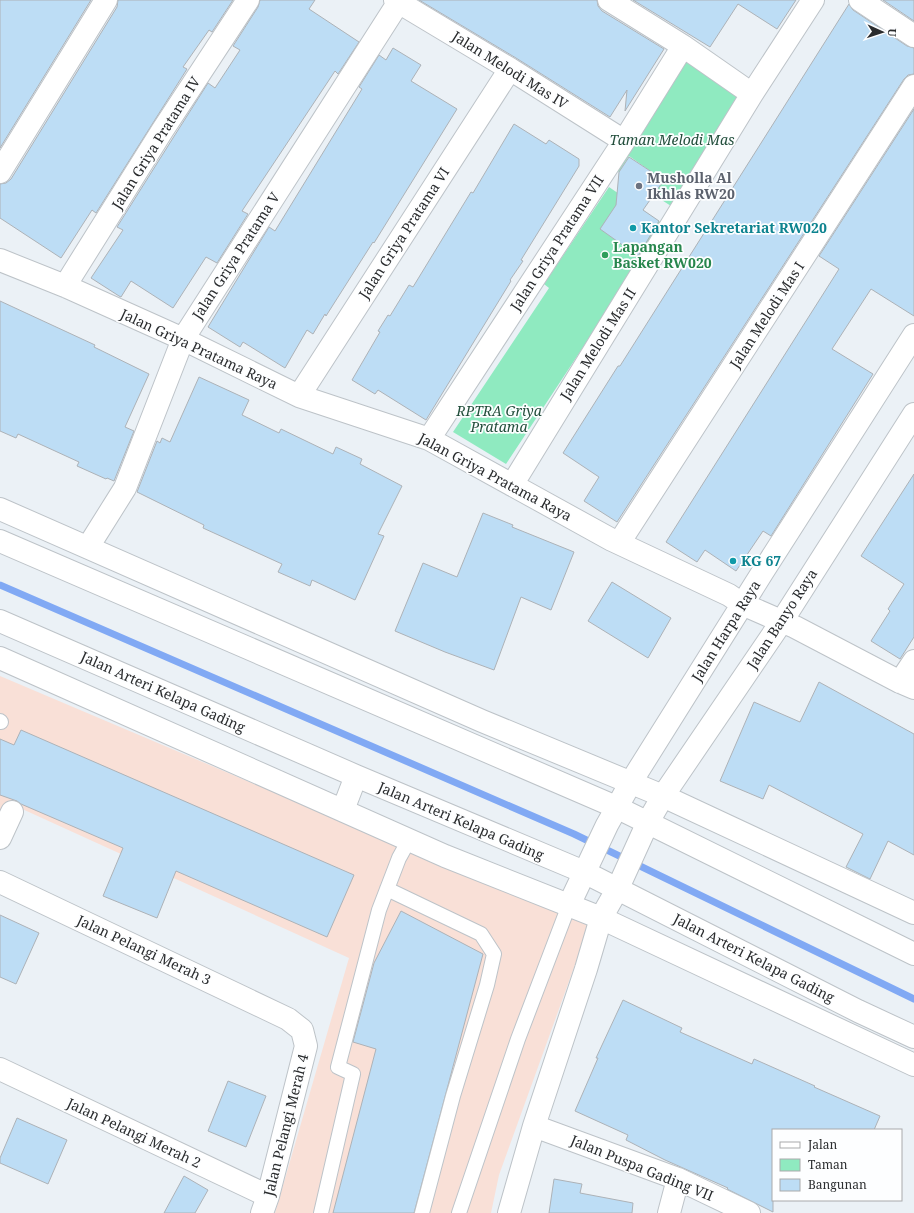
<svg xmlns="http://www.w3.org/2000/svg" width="914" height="1213" viewBox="0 0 914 1213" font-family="'Noto Serif',serif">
  <rect width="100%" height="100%" fill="#ebf1f6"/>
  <!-- commercial -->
  <path fill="#f9e0d7" d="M0,676L589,926L499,1175L491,1213H275L349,958L9,803L0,821Z"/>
  <!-- green -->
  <path fill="#8feac0" d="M684,58L741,94L671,206L654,195L663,180L629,156L619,172L613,168Z
    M609,187L666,226L601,320L506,464L453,432L549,288L544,284Z"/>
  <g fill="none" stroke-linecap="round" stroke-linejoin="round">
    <!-- stream -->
    <path stroke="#81a9f4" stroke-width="7" d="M0,585L574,834L914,999"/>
  </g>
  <!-- building -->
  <path fill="#bdddf5" stroke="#adb2b7" d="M0,0H91L0,148Z
    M118,0H233L212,32L209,30L183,67L187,69L96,213L92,210L61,258L0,218V184L6,183L11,179L117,7Z
    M260,0H315L309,9L359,42L338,74L335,71L242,211L248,214L217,263L206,257L173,308L131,281L121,297L119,296L91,278L123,230L117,227L173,138L208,83L215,88L240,50L233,46L258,7Z
    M419,0H597L598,6L602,11L664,49L625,111L627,90L610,117L516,58Z
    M633,0H796L777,29L738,4L710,47Z
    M883,0H914V21Z
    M849,4L853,10L907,46L914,48V74L908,75L904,79L617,522L584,501L599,477L563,453L618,366H620Z
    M393,48L421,65L411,81L457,109L374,243L373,242L326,316L325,314L313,334L307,330L285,368L243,342L240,347L208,327L269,227L275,231L362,89L359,87L379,55L386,60Z
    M914,109V316L871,289L832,349L873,374L771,536L763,531L736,571L705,550L697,562L666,542L839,269L819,256Z
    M514,124L546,144L549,140L579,159V166L521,260L523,261L510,280L511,281L426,420L378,390L375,394L352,380L380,332L378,331L388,315L390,316L409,285L413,287L471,192L473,193Z
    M629,157L664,180L643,210L659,221L638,256L600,229L616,205L619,172Z
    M0,301L95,345L94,347L149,374L125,427L134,431L114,481L107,478L106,479L77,466L79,462L18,434L16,438L0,431Z
    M199,377L249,400L242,415L279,433L281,429L333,454L336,447L362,459L360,464L402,486L378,534L384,536L355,600L312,580L310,586L278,572L282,564L203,528L204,525L137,492L157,441L160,443L162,438L170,442Z
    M914,474V637L900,659L871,641L890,611L888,609L904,584L861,556Z
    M483,513L513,525L512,527L574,552L551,610L521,597L494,670L445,652L395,631L423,563L457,577Z
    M612,582L671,618L648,658L588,621Z
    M819,682L914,734V855L888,841L870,879L846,867L863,834L769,785L763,799L720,781L754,702L800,722Z
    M21,730L354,875L327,937L176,871L157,918L103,896L123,848L21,804L17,801L0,795V739L14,745Z
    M401,911L483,954L414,1213H333L376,1049L353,1042L374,963Z
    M0,915L39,933L16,984L0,977Z
    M623,1000L682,1028L680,1032L752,1064L754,1059L815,1086L814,1087L880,1116L874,1130H773V1212L727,1189L728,1188L665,1160L626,1140L628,1135L575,1111L598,1058H596Z
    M228,1081L266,1096L246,1147L208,1131Z
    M17,1118L67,1140L48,1184L0,1163V1158Z
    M184,1176L208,1190L195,1213H164Z
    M554,1179L582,1184L580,1193L633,1203L632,1213H549Z"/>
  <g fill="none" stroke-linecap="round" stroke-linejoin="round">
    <!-- lane casing -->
    <g stroke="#bdc3c8" stroke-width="16">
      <path id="lane" d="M0,721L1,722
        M387,889L481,934L494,954L487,985L453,1096L422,1213
        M321,1213L353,1074L338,1067L379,910L399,858L409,840
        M459,1213L518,1039L569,905"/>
    </g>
    <!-- street casing -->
    <g stroke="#bdc3c8" stroke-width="24">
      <path id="street" d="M395,0L510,69L624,141
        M609,0L683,46L752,94
        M860,0L914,36
        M0,172L106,0
        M0,260L65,286L183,339L299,396L429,439L612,540L729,595L742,604L795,627L900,682L914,688
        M65,286L162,131L248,0
        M299,396L510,69
        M429,439L624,141L683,46
        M512,485L752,94L813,0
        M619,543L914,86
        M88,547L125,488L183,339L400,0
        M900,682L914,661
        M0,838L12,812
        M0,882L288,1019L302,1030L306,1046L268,1196L262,1213
        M569,905L607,825L631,782L762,573L914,335
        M0,1069L268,1196
        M534,1126L678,1179L749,1213
        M509,1213L534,1126L586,969L601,918L618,888L648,822L663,796L782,621L914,414
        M669,1213L678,1179"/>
    </g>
    <!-- secondary casing -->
    <g stroke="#bdc3c8" stroke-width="24">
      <path id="secondary" d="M0,509L482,721L663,796L914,913
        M0,541L616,807L914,954
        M0,621L356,776L584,872L858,1011L914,1037
        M0,658L445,856L601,918L914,1065
        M343,810L356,776"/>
    </g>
    <!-- lane -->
    <use href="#lane" stroke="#fff" stroke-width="14"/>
    <!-- street -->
    <use href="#street" stroke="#fff" stroke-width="22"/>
    <!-- secondary -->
    <use href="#secondary" stroke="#fff" stroke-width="22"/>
  </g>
  <!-- markers -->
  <circle fill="#6b7280" stroke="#fdfeff" stroke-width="1.5" cx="639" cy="186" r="4"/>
  <g fill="#0f9aa8" stroke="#fdfeff" stroke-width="1.5">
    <circle cx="633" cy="228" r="4"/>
    <circle cx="733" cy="561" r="4"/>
  </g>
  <circle fill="#2e9e5b" stroke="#fdfeff" stroke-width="1.5" cx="605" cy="255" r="4"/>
  <g text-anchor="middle" stroke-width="3.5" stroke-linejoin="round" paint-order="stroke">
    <!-- street labels -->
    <g font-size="14" fill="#2a2c2e" stroke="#fdfeff">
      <text transform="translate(510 70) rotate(32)" y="5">Jalan Melodi Mas IV</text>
      <text transform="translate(156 143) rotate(-58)" y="5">Jalan Griya Pratama IV</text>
      <text transform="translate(404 233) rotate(-57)" y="5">Jalan Griya Pratama VI</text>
      <text transform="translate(557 243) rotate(-57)" y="5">Jalan Griya Pratama VII</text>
      <text transform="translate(236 256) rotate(-57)" y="5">Jalan Griya Pratama V</text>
      <text transform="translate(767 315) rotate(-57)" y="5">Jalan Melodi Mas I</text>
      <text transform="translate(598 344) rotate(-58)" y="5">Jalan Melodi Mas II</text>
      <text transform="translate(199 349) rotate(25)" y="5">Jalan Griya Pratama Raya</text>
      <text transform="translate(495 477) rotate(28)" y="5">Jalan Griya Pratama Raya</text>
      <text transform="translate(782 619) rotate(-57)" y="5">Jalan Banyo Raya</text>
      <text transform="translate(726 631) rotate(-58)" y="5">Jalan Harpa Raya</text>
      <text transform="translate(163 692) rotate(24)" y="5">Jalan Arteri Kelapa Gading</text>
      <text transform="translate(461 821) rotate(23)" y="5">Jalan Arteri Kelapa Gading</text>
      <text transform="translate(144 950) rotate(25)" y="5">Jalan Pelangi Merah 3</text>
      <text transform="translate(754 958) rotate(27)" y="5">Jalan Arteri Kelapa Gading</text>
      <text transform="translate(286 1125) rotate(-76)" y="5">Jalan Pelangi Merah 4</text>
      <text transform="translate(134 1133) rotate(25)" y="5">Jalan Pelangi Merah 2</text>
      <text transform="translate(642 1168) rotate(22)" y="5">Jalan Puspa Gading VII</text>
    </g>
    <!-- park labels -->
    <g font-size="14" font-style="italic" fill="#224e3b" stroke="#fdfeff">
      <text x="672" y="145">Taman Melodi Mas</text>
      <text x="499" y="416">RPTRA Griya<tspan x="499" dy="16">Pratama</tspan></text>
    </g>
    <!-- worship labels -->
    <g font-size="14" font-weight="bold" fill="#5b616d" stroke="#fdfeff" text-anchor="start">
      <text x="647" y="183">Musholla Al<tspan x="647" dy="16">Ikhlas RW20</tspan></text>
    </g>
    <!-- culture labels -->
    <g font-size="14" font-weight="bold" fill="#0d838f" stroke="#fdfeff" text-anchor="start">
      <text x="641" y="233">Kantor Sekretariat RW020</text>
      <text x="741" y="566">KG 67</text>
    </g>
    <!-- leisure labels -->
    <g font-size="14" font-weight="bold" fill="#27864d" stroke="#fdfeff" text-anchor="start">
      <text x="613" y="252">Lapangan<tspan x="613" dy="16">Basket RW020</tspan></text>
    </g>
  </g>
  <!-- legend -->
  <rect x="772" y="1129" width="130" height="72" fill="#fdfeff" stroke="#a9aaab"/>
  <rect x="780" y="1142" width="20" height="6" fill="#ffffff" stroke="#a9aaab"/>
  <text x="808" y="1149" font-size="12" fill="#2a2c2e">Jalan</text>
  <rect x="780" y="1159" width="20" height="12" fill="#8feac0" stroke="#a9aaab"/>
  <text x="808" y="1169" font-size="12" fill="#2a2c2e">Taman</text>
  <rect x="780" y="1179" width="20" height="12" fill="#bdddf5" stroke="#a9aaab"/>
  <text x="808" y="1189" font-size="12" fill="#2a2c2e">Bangunan</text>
  <!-- north arrow -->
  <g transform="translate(882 32) rotate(93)" stroke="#fdfeff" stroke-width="3" paint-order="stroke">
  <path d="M0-3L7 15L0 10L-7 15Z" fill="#2a2c2e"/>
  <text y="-6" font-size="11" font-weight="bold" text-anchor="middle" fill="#2a2c2e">U</text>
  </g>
</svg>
